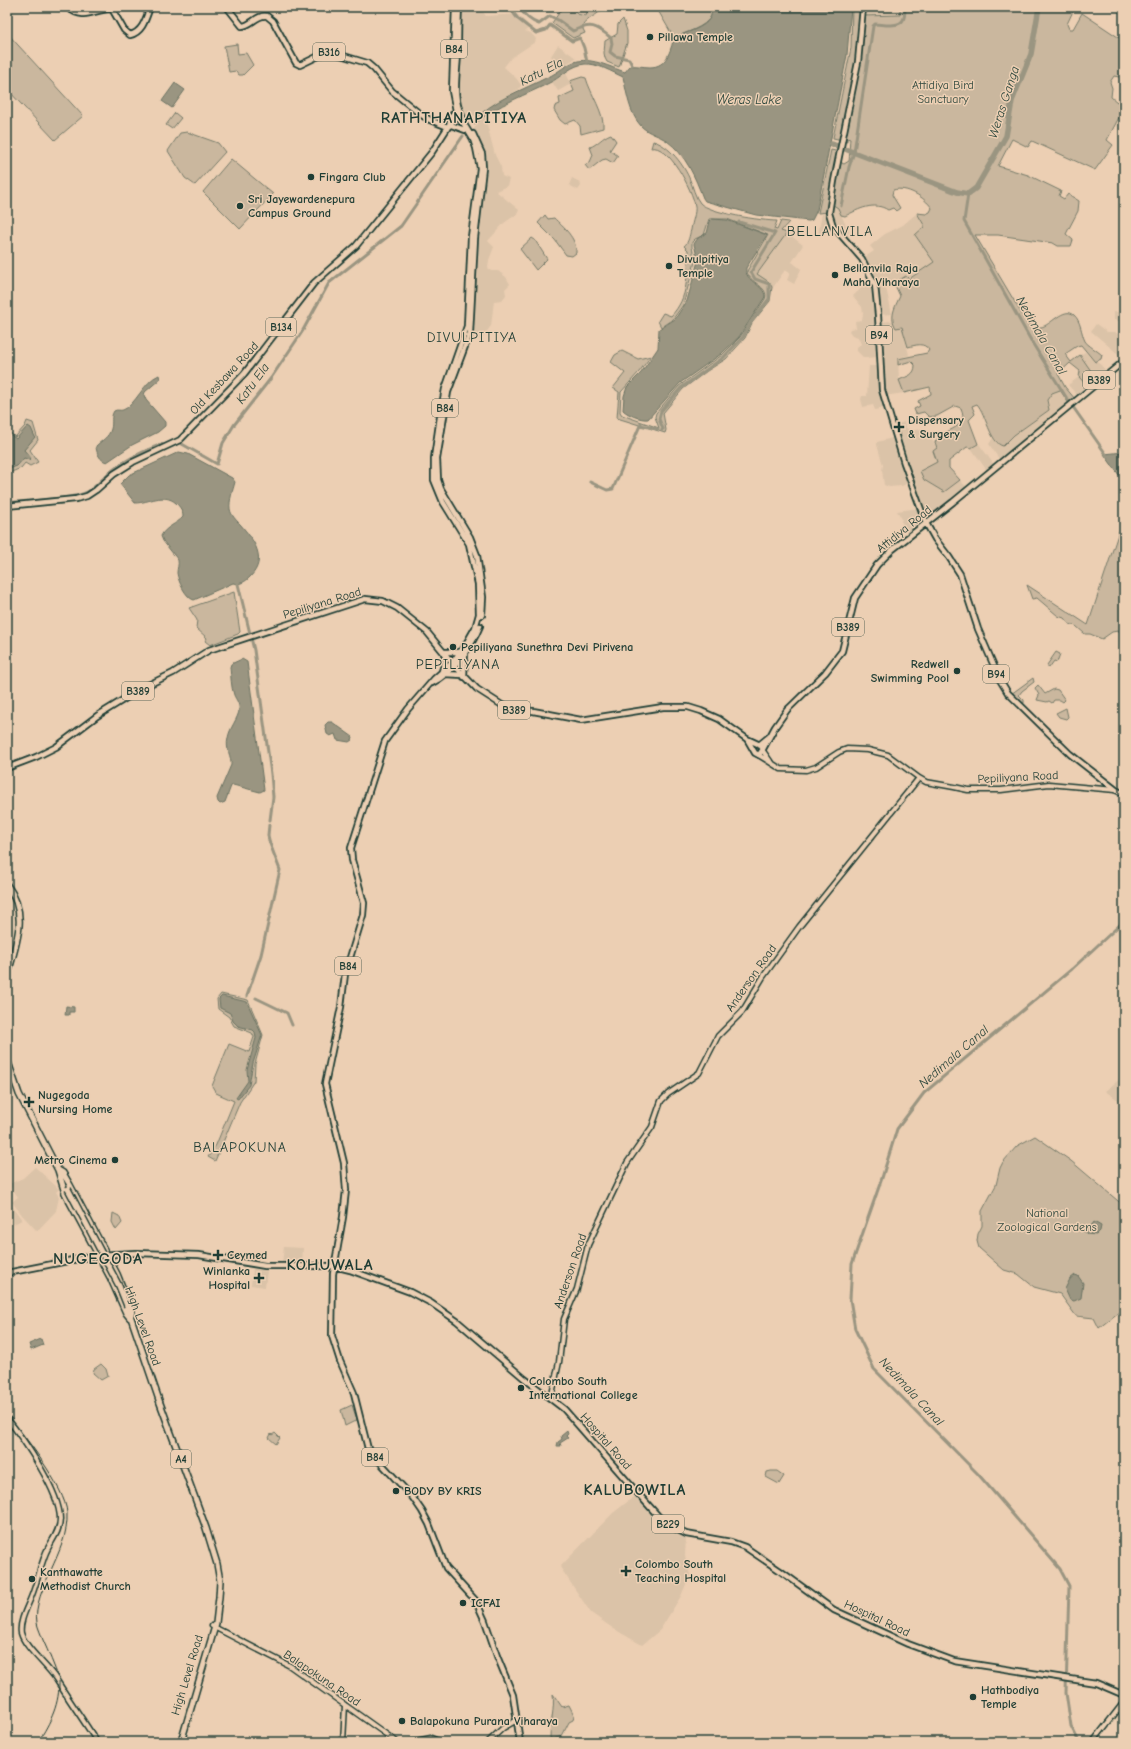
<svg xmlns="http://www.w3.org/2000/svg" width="1131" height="1749" viewBox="0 0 1131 1749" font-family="'Comic Neue',sans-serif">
  <rect width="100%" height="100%" fill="#eccfb3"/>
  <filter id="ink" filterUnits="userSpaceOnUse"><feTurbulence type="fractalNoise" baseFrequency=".025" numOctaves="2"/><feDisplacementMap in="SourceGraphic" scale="8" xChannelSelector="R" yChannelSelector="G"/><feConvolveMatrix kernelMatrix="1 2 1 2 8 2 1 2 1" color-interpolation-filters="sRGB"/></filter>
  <g filter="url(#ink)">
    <!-- built -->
    <path fill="#dbc3a8" d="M461,7H469L471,10L481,9L486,16L517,14L531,27L525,31L531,33L536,39L535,42L511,58L504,67L516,78L521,85L519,89L467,120L460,104L458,84Z
      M863,7H900V15L863,16Z
      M558,45L576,58L561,67L551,56Z
      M566,73L571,84L558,91L552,82Z
      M485,117L495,155L501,167L502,176L509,179L507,186L496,191L519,210L517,214L504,223L488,241L494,247L489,260L488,268L491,271H498L506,277L510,284L505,289L506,295L502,300L494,301L491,326L480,340L471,333L477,238L483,189L485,162L483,153L473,130L479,122Z
      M572,178L580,182L581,186L578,190L569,185Z
      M830,203L838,208L849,232L843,237L833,226L818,235L822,214L829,212Z
      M917,213L924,225V227L915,235L934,262L909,279L906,276L886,288L892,314L878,315L879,322L893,321L894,324L902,327L909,355L898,359L899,380L904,393L884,396L887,407L875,410L873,405L863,407L861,399L862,396H867L869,366H880L879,357L864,358L857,351V347L861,344L858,337L852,335L849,331L850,329L856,328L855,321L862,320L863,313L862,307L853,296L872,278L862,259L874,251L870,246L885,234L903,225Z
      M787,233L803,245L792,262L801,269L794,284L787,280L790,273L785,270L772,289L769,282L757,274L758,270Z
      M1114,311L1124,314V322L1114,320Z
      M1096,324L1107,332H1115L1124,338V359L1091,331Z
      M1085,352L1095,362H1098L1108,373L1098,381L1080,355Z
      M1079,377L1089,388L1079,397L1068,385Z
      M1060,390L1069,404L1001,462L989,444L993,438L998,444H1006L1014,435L1049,410L1048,397L1052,393Z
      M904,422L905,427L910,431L922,429L924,436L931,438L937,448V462L928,482L944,492L960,480L968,489L909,536L901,521L902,519L897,511L920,508L910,482L902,486L889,487L884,485L882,470L883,465L877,445V442L896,437L893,426Z
      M979,444L995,466L988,472L971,448Z
      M1124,1076V1104L1105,1091Z
      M35,1167L59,1189L56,1192L59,1197L56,1211L37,1231L23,1216L12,1202L18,1197L9,1184L23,1178Z
      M7,1199L22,1220L7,1227Z
      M284,1247L303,1248L302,1263H282Z
      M253,1269L267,1271L265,1287L251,1285Z
      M635,1496L651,1514L686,1537L685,1556L690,1575L681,1596L660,1630L642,1645L614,1629L591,1613L560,1567L613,1513Z"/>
    <!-- green -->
    <path fill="#cab79e" stroke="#747a69" d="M563,7H572L577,14L586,16L589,7H604C598,16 587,17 582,27L585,33L573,38L552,23Z
      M656,7H711L712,15C704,29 687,31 674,38Z
      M852,7H863V16L900,15V7H1075L1067,24L1069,29H1073L1082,13L1124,41V78L1114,76L1110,82L1112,88L1111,97L1117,102L1124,95V108L1107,140L1113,145L1095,170L1032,141L1028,147L1012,139L998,166L1028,175L1061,191L1059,196L1064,199L1068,194L1079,201L1078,211L1066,234L1073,240L1071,246H1058L1053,243L998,235H975L1028,324C1032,326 1036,328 1041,327C1050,326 1064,306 1074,315C1081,321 1081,333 1085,341C1087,345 1098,351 1102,355L1101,359L1095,362L1081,345L1077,346L1065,354L1071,362L1080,355L1098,381L1089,388L1079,377L1080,371L1070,363L1058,374L1065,387L1075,399L1069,404L1060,390L1052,393L1047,400L1049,410L1014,435L1003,446C990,443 986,414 977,404L972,406L975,414L969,420L978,444L971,448L967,447L949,461V468L960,480L944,492L924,480L920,471L937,462L933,451L937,448L935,442C944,427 970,430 961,408L955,406L937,416L929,417L924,412L916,414L914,409L920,406L918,401L931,394L930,387L904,393L899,380C908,376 915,375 915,365L911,361L898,365V359L927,353L929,350C924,342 916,345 908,347L902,327L896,328C889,317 895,307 900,296L894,283L906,276L909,279L934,262L915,235L924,227V225L917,213L926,214L930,212L932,208C924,197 907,186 893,190L892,195L900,208L896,211L893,208L888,210C874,201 859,209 845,216L841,215L838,208L830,203L829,212L818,213L831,150L840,152L838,161L844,164L849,161C850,156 849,145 850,139L847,138V141L833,138L851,48Z
      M623,19L627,31V43L619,67L607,62L605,58L604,53L605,41L617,34L618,24Z
      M7,33L83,116L55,140L7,89Z
      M237,44L238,54L246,53L253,65L243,75H239L236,71L229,72L224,46Z
      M582,77L586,78C590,93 605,114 603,128L581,134L580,126L575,120L565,124L560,120L554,110L555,106L560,104L559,98L574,91L570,81Z
      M175,113L181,118L172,129L166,125Z
      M187,132L218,143L225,152L195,185L185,178L168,151L180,133Z
      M611,134L616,141L610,150L618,156L613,163L606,159L602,160L589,170L585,165L590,162L593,155L590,147C597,145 602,137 611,134Z
      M653,141C669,145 684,165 690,180C693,187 695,197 700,203C709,213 763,221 777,221L774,229L777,230L781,221L789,222L781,231L787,233L757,274L769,282L772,287L770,301L752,323L745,338L726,359L707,371L683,389L663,413L666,430L665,433L617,418L619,392L613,388L625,373L611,362L615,355L622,351L638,359L651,356L639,372L621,392L620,412L622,415L659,428L655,417L656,413L679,386L722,355L740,337L765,299C770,286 748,283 747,271L768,235L727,219H709L704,235L695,239L692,242V247L695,262L683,305L673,319L661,327L658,321L663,313L671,316C689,297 687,275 688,250L684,246C689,242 689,236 691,230C692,222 696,213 695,206C693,191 668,143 651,148Z
      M231,159L273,194L240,229L203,192Z
      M545,215L548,219L554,218C563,227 577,238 576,253L572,256L566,255L555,240L538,223Z
      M532,238L535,240L547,259L536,270L520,249Z
      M27,421L33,423L38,440L30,450L38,462L30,466L25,463L21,468L7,474V430L15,437L25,426Z
      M1124,516V630L1112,632L1102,639L1090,634H1085L1076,626L1069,624L1064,618L1058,616L1037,598L1032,599L1027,585L1088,625Z
      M234,592L240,632L238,634L210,645L205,641L207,638L196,628L197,620L189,608Z
      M1056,652L1060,654L1057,662L1054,661L1049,668L1047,665Z
      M1033,678L1034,682L1022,691L1019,695L1024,700V703L1021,704L1011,694Z
      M1038,685L1045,694L1054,689L1058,690L1065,700L1063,702L1060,700H1054L1052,703L1049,701L1047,702L1037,700L1039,695L1035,688Z
      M1066,708L1068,717L1066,719L1059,717L1056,713Z
      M221,994L248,1000L263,1035L255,1064L254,1081L240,1102L215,1161L208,1157L216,1145L234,1101L216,1093L212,1086L229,1044L249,1052L254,1037L252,1033L234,1026L229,1017L218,1009L217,999Z
      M1035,1136L1071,1161L1124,1206V1308L1099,1328L1094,1318L1076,1316L1060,1294L1034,1287L1018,1274L1004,1270L979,1248L977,1241L978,1234L982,1226V1211L996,1185L1000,1168L1003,1162L1017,1146Z
      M113,1213L119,1216L122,1223L116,1230L112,1222Z
      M101,1364L106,1369L108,1376L101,1380L93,1373L94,1369Z
      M352,1405L357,1420L345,1426L341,1410Z
      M275,1433L280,1438L276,1444L269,1438L271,1434L272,1435Z
      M771,1471H777L784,1476L779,1484L766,1477L767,1472Z
      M553,1694L562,1707L569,1705L574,1715L573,1720L569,1722L562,1736L553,1739L550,1738C550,1723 555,1709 553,1694Z"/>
    <!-- water -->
    <path fill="#9a9581" stroke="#697262" d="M711,7H851L847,55L817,210L812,220L809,221L756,215L705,201L703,198C695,177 686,155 667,141C659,135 649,134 641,126C629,113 627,93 623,77C612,72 597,63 585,64C572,65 563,75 553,81C527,95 497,104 475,124L472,122C492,100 523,90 548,77C558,73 567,63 578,61C593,58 610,67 625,72L630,66C637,65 643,67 650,67C667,67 670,51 674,38C687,31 716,27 711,7Z
      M175,83L185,90L172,108L162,101Z
      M712,219L727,220L767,235L746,268C744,282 765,284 765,297L739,337L721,354L680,383L648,419C641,420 628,415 623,410L624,396L627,387L641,373L658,348L659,329L675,319L687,301L698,261L694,244L698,238L707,233L710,221Z
      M159,375L160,379L145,392L144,395L146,400L165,422V426L158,432L132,445L107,462C100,461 96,452 96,446C101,441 109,437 111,429C113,422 110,417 114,411C117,409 120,411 123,410C135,406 144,381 159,375Z
      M28,426L31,428L35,437L24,450L31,458L29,460L24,458L17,466L7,470V432L16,439Z
      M179,452L188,454L232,478L235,482C233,490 229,500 230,509C231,515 236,520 240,524C254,540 268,559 250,577C245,582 240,585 233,583L194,600C186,598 178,581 177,573C177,568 179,565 178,560L163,541L161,536C165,527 177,524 183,517C183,511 180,507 176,503C163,492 149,503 135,503L120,484L129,475Z
      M1124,452V482L1104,454Z
      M242,659L247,662L264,790L260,792L233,785L231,786L225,802L220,804L218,802L217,798L231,765C232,756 225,750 228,738C229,729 239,717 239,710C240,704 236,700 234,695C231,687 231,676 230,667L231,664Z
      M328,722H332L353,737L352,740L349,742L337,740L335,734L330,736L327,734L325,725Z
      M222,996L247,1002L262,1035L253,1063L249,1085L238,1099L236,1098L248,1081L247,1070L256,1038L255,1032L253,1030L238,1026L233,1021L230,1013L220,1008L219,999Z
      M66,1006L74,1007V1012H69V1015H65Z
      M1094,1222L1101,1226L1100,1231L1096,1235L1087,1234L1084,1231L1091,1226Z
      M1075,1275L1078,1276L1083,1283L1081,1298L1074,1301L1070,1300L1065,1289L1070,1279Z
      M41,1339L43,1345L31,1350L29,1344Z
      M567,1431L568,1434L566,1436L568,1438L560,1443L561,1446H557L558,1442L562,1439L561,1436Z"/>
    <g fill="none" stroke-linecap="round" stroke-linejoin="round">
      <!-- canal -->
      <path stroke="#9a9581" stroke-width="3" d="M509,7L518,19L536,33L546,30L550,25L572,41L580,38L584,48L587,62
        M519,7C524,15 530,21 539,24L550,16L558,20L573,31C591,23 596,25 611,38L612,44L610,52L615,56L629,59L632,65
        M968,194L964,221L1033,344L1066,397L1108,457
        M841,206L849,167L854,152L873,26L875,24C882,24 899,28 903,20C905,17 905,11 905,7
        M640,425L658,429
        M662,430L663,429L659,419L661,411L681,388L723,358L743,337L750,323L769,299V284L755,279L751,272L775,233L739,222
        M182,444L217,464L223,443L234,425L271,378L302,332L329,283L401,226L463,136
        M590,482L607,490L613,489L641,423
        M7,503C27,500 70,500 87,492C97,487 104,476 113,470C128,458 145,451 162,444
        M238,584L254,650L271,774L273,797L270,820
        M247,996L261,955L280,870L269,841L268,835L269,825
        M256,998L287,1013L292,1025
        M1079,1742L1071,1726L1066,1693L1069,1586L1060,1569L978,1474L874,1369L855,1329L850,1299L852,1264L882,1178L897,1129L924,1093L1072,969L1124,921"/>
      <!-- river -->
      <path stroke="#9a9581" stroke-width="5.5" d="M832,144L957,192L968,194L976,188L1006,136L1012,101L1031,54L1039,7"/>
      <!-- secondary casing -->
      <g stroke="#1f3d34" stroke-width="7">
        <path id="secondary" d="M763,751L770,761
          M757,754L781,769L806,770L816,767L839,752L847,749L868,750L888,755L919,778L926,782L954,787L968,790H1001L1049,784L1115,790
          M551,1399L559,1362L564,1319L577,1289L588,1245L627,1163L652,1127L661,1101L668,1094L699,1073L718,1036L742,1012L763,977L799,927L919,778
          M7,1418C24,1440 60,1492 60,1519C60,1533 49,1543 45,1555C40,1568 37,1582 32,1595C28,1606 19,1621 21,1633C25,1648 47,1665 56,1679C69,1700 84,1721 97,1742
          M212,1626L290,1666L397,1742
          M343,1742L345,1705
          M411,1742L431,1738L441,1742
          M488,1742L503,1728L517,1720
          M1093,1742L1124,1702"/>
      </g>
      <!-- primary casing -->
      <g stroke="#1f3d34" stroke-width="8">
        <path id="primary" d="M67,7C86,22 94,8 112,9L124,30L130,35C143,32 146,18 150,7
          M227,7L242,26C251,26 257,14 267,16L273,21L296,63L300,65L327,52L334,53L367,63L374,69L392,91L420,114L430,120L448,127
          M455,7L452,91L456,111L473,139L476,148L480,168L471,237L467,326L445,389L441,410L434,458V480L443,502L469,544L478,584L479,614L475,628L466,644L452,663L434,679L408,709L385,741L351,848L352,860L364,903L363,915L345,974L341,1007L325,1084L344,1163L346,1190L343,1217L333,1274L332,1336L340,1361L354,1393L368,1449L413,1498L422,1511L429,1524L446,1568L476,1601L485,1621L497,1656L513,1695L520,1742
          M459,7C458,23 458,38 458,54C457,75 452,97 462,116
          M863,7L858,62L834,181L829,213L833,226L862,259L875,285L878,315L882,390L904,463L926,523L935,539L949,557L960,574L978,629L1000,680L1008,693L1070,754L1116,790L1124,794
          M451,125L465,130
          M449,126L451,116L456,111
          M473,134L482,154L483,168L475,238L470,333L448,392L437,459L438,480L441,489L470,537L477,555L483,597L482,615
          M7,506L76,499L87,496L96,490L114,474L133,462L180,440L244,374L314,283L356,246L432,152L448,127L458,115
          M445,652H461
          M442,671L446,659L444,654
          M444,674L463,675
          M464,677L465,652
          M432,683C452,674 472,646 480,626
          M759,745L770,736
          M763,749L775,727L787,710L825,673L842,651L855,598L877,565L893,549L953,502L1124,361
          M7,768L36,757L56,747L97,716L144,687L173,673L209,650L365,599L383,601L397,608L427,632L454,665L477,689L505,707L514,710L533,711L581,720L663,707H688L701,711L719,719L747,739L760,745L763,749L759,755L755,753L747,739
          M7,1273L98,1255L136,1253L199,1255L265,1266H334L350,1270L410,1292L431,1303L457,1321L525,1379L564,1409L634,1489L659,1517L672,1527L686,1534L731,1542L745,1547L779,1570L834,1610L908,1644L954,1661L1096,1683L1124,1695"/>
      </g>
      <!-- trunk casing -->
      <g stroke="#1f3d34" stroke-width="8">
        <path id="trunk" d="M7,885C30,916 15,944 7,978
          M7,1059L19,1094L59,1172
          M58,1170L63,1173L70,1185L117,1274L132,1312L130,1318L126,1313L110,1277L65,1193Z
          M127,1306L160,1403L206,1528L217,1564L220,1581L219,1597L216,1623L181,1742"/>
      </g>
      <!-- secondary -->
      <use href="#secondary" stroke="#eccfb3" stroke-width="4"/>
      <!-- primary -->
      <use href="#primary" stroke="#eccfb3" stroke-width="4.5"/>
      <!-- trunk -->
      <use href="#trunk" stroke="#eccfb3" stroke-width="5"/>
      <!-- rail -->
      <path stroke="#1f3d34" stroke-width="1" d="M7,1415C23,1433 66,1489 67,1513C68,1534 59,1552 51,1570C44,1586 34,1606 37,1623C38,1628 41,1634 43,1640C49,1653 54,1666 59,1679C60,1704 51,1721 38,1742"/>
      <!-- trunk-bridge casing -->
      <g stroke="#1f3d34" stroke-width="8" stroke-linecap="butt">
        <path id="trunk-bridge" d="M68,1189L119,1286L127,1306"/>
      </g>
      <!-- trunk-bridge -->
      <use href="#trunk-bridge" stroke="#eccfb3" stroke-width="5"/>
    </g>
  </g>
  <!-- markers -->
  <g fill="#1f3d34" stroke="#eccfb3" stroke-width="1.5">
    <circle cx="650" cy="37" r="4"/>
    <circle cx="311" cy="177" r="4"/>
    <circle cx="240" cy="206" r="4"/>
    <circle cx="669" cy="266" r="4"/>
    <circle cx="835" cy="275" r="4"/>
    <path d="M897 421h4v4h4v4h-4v4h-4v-4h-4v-4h4z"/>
    <circle cx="453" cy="647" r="4"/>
    <circle cx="957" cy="671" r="4"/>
    <path d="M27 1096h4v4h4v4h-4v4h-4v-4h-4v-4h4z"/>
    <circle cx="115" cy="1160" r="4"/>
    <path d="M216 1249h4v4h4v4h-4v4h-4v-4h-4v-4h4z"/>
    <path d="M257 1272h4v4h4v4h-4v4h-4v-4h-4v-4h4z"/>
    <circle cx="521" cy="1388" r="4"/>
    <circle cx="396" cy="1491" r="4"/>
    <path d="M624 1565h4v4h4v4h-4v4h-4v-4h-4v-4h4z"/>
    <circle cx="32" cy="1579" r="4"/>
    <circle cx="463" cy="1603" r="4"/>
    <circle cx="973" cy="1697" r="4"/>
    <circle cx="402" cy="1721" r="4"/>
  </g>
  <g text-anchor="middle" stroke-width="3" stroke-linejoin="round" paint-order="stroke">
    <!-- shield labels -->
    <g fill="#eccfb3" stroke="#5c695a" stroke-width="1">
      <rect x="441" y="40" width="26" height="18" rx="3"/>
      <rect x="313" y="43" width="32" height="18" rx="3"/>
      <rect x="266" y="318" width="30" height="18" rx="3"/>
      <rect x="866" y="326" width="26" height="18" rx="3"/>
      <rect x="1083" y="371" width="32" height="18" rx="3"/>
      <rect x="432" y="399" width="26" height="18" rx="3"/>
      <rect x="832" y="618" width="32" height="18" rx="3"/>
      <rect x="983" y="665" width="26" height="18" rx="3"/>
      <rect x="122" y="682" width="32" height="18" rx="3"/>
      <rect x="498" y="701" width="32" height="18" rx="3"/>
      <rect x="335" y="957" width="26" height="18" rx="3"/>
      <rect x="362" y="1448" width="26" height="18" rx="3"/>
      <rect x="171" y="1450" width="20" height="18" rx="3"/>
      <rect x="652" y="1515" width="32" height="18" rx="3"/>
    </g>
    <g font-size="11" font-weight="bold" fill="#1f3d34">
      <text x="454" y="53">B84</text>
      <text x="329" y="56">B316</text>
      <text x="281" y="331">B134</text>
      <text x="879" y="339">B94</text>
      <text x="1099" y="384">B389</text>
      <text x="445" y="412">B84</text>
      <text x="848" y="631">B389</text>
      <text x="996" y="678">B94</text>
      <text x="138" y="695">B389</text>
      <text x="514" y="714">B389</text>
      <text x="348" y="970">B84</text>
      <text x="375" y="1461">B84</text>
      <text x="181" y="1463">A4</text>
      <text x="668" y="1528">B229</text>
    </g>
    <!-- poi labels -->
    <g font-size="12" font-weight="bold" fill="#1f3d34" stroke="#eccfb3" text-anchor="start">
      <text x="658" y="41">Pillawa Temple</text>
      <text x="319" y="181">Fingara Club</text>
      <text x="248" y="203">Sri Jayewardenepura<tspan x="248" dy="14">Campus Ground</tspan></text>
      <text x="677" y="263">Divulpitiya<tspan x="677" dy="14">Temple</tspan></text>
      <text x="843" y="272">Bellanvila Raja<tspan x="843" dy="14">Maha Viharaya</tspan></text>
      <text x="908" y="424">Dispensary<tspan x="908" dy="14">&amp; Surgery</tspan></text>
      <text x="461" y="651">Pepiliyana Sunethra Devi Pirivena</text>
      <text x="949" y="668" text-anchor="end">Redwell<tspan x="949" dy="14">Swimming Pool</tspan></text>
      <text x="38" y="1099">Nugegoda<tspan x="38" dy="14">Nursing Home</tspan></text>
      <text x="107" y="1164" text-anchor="end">Metro Cinema</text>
      <text x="227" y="1259">Ceymed</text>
      <text x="250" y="1275" text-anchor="end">Winlanka<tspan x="250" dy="14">Hospital</tspan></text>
      <text x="529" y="1385">Colombo South<tspan x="529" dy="14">International College</tspan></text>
      <text x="404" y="1495">BODY BY KRIS</text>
      <text x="635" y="1568">Colombo South<tspan x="635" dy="14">Teaching Hospital</tspan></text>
      <text x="40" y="1576">Kanthawatte<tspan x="40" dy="14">Methodist Church</tspan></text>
      <text x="471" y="1607">ICFAI</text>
      <text x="981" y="1694">Hathbodiya<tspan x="981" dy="14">Temple</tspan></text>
      <text x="410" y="1725">Balapokuna Purana Viharaya</text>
    </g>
    <!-- park labels -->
    <g font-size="12" fill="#30493f" stroke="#eccfb3">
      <text x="943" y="89">Attidiya Bird<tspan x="943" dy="14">Sanctuary</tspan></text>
      <text x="1047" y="1217">National<tspan x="1047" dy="14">Zoological Gardens</tspan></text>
    </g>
    <!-- street labels -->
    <g font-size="12" fill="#1f3d34" stroke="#eccfb3">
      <text transform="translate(224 378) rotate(-47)" y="4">Old Kesbawa Road</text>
      <text transform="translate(904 529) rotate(-39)" y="4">Attidiya Road</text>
      <text transform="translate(322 603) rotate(-17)" y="4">Pepiliyana Road</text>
      <text transform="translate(1018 777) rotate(-3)" y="4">Pepiliyana Road</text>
      <text transform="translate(751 978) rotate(-55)" y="4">Anderson Road</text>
      <text transform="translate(570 1271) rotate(-71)" y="4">Anderson Road</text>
      <text transform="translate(143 1326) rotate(70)" y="4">High Level Road</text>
      <text transform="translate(606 1441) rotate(49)" y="4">Hospital Road</text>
      <text transform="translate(877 1618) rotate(25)" y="4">Hospital Road</text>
      <text transform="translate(187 1675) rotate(-73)" y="4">High Level Road</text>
      <text transform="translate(322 1678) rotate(34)" y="4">Balapokuna Road</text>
    </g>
    <!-- water labels -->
    <g font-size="13" font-style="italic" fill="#2b463c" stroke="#eccfb3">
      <text transform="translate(541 71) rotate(-27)" y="5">Katu Ela</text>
      <text x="749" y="104">Weras Lake</text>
      <text transform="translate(1003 102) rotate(-72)" y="5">Weras Ganga</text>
      <text transform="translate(1042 335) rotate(60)" y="5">Nedimala Canal</text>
      <text transform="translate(252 383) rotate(-54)" y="5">Katu Ela</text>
      <text transform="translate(953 1056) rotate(-41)" y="5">Nedimala Canal</text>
      <text transform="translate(912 1391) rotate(47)" y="5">Nedimala Canal</text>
    </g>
    <!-- quarter labels -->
    <g font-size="14" letter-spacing="1" fill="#1f3d34" stroke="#eccfb3">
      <text x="830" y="236">BELLANVILA</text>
      <text x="472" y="342">DIVULPITIYA</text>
      <text x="458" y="669">PEPILIYANA</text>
      <text x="240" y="1152">BALAPOKUNA</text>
    </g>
    <!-- district labels -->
    <g font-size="16" font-weight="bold" letter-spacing="1" fill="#1f3d34" stroke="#eccfb3">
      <text x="454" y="123">RATHTHANAPITIYA</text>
      <text x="98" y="1264">NUGEGODA</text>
      <text x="330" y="1270">KOHUWALA</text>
      <text x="635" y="1495">KALUBOWILA</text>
    </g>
  </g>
  <!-- margin -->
  <rect width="1131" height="1749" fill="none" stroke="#eccfb3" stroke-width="24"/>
  <rect x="12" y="12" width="1107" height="1725" fill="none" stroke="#1f3d34" stroke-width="1.5" filter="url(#ink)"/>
</svg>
